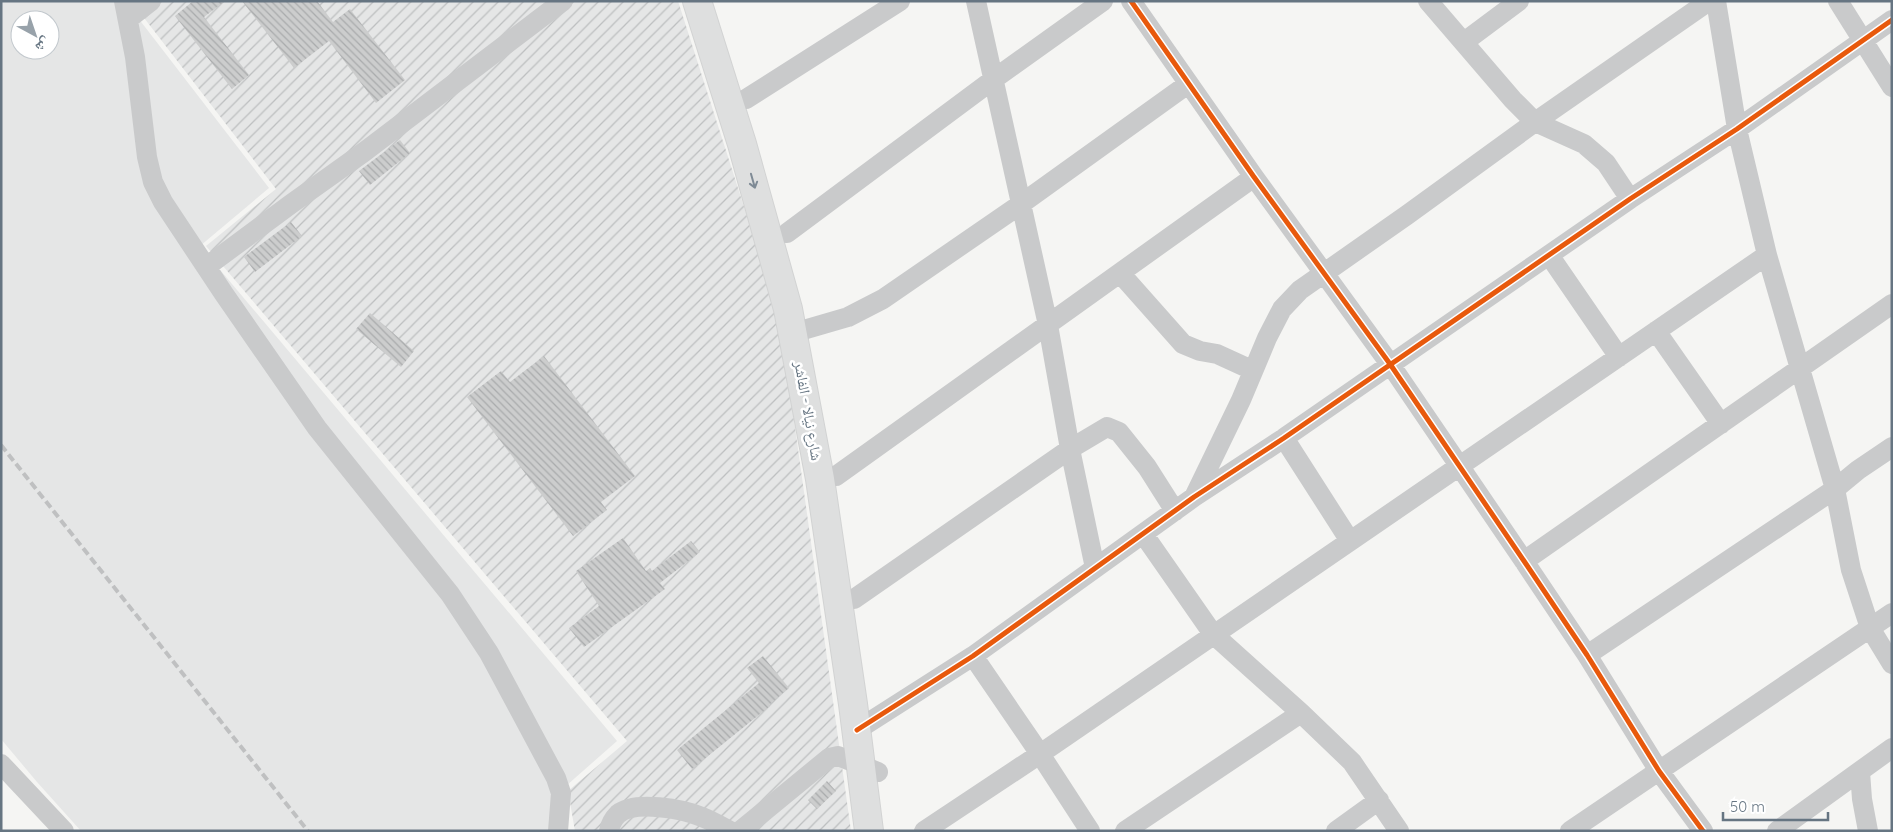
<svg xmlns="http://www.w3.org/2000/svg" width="1893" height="832" viewBox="0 0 1893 832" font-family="Quicksand,'Noto Naskh Arabic',sans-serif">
  <defs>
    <pattern id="industrial-furrows" width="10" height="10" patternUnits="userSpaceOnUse" patternTransform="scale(1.25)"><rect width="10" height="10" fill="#e5e6e6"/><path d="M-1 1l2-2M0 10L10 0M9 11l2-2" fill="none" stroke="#bdbfc0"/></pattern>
    <pattern id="building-back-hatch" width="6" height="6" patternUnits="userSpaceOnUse" patternTransform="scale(1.25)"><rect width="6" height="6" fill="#cccdcd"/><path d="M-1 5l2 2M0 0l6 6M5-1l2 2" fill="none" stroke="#a9abac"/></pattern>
  </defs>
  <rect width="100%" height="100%" fill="#f5f5f3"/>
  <!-- built -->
  <path fill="#e5e6e6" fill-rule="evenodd" d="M1,1H125L269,188L200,246L617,741L558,793L565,831H81L37,782L1,739ZM20,20H50V50H20Z"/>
  <!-- industrial -->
  <path fill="url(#industrial-furrows)" d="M131,1H678L780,319L851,831H575L568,791L627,741L206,246L276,189Z"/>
  <!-- building -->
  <path fill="url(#building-back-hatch)" d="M193,1H225L204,17L249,75L232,89L175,16Z
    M242,1H317L333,22L350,9L405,80L376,103L329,41L294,68Z
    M400,140L410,153L370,185L359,171Z
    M291,222L302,236L255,272L244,257Z
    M370,313L414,351L401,367L356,329Z
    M544,356L635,476L601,502L607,510L573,536L467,397L501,371L510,382Z
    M623,538L646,571L650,568L652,571L691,541L700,552L660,583L665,589L584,647L569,628L599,606L576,571Z
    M763,656L789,688L769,705L770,706L692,769L677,750L759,683L747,668Z
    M827,781L836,791L817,809L808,800Z"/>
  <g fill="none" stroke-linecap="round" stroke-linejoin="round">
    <!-- highway casing -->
    <g stroke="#d2d3d3" stroke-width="30">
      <path id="highway" d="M697,1L742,144L788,309L820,479L853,704L869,831"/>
    </g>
    <!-- minor -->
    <path stroke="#c9cacb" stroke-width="20" d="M124,1L135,57L147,157L153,182L163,202L224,294L317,428L450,594L489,653L556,778L561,793L558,831
      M976,1L1048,325L1070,449L1095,568
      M1131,1L1254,177L1390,364L1524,561L1587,655L1659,771L1703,831
      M1428,1L1513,100L1535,122L1584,144L1606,163L1630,199
      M1716,1L1737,129L1767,255L1835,489L1851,570L1870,628L1892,664
      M1838,1L1892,87
      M128,19L151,1
      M1464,42L1519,1
      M746,99L900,1
      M787,233L994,79L1103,1
      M1549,255L1619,357
      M206,267L291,204L364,152L563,1
      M1120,273L1183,344L1200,351L1217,354L1252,370
      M1656,331L1721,424
      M793,333L848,317L883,299L1021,204L1188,84
      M1284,438L1350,541
      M836,476L1254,177
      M1194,497L1241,400L1267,338L1282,309L1300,290L1407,215L1535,122L1709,1
      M1144,535L1213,634L1301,713L1352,762L1399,831
      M1524,561L1892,304
      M854,599L1070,449L1107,427L1119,432L1147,467L1175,511
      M1587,655L1835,489L1858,470L1892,447
      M973,656L1040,754L1090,831
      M857,730L973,656L1194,497L1284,438L1630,199L1737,129L1892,20
      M1,764L64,831
      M1860,772L1862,799L1868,831
      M609,831C610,825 614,818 618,814C635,800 683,809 702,817C712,821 721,826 730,831
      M740,831L829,758L838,756L878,772
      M924,831L1040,754L1767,255
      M1125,831L1301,713
      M1336,831L1379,800
      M1570,831L1892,613
      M1777,831L1892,748"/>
    <!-- highway -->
    <use href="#highway" stroke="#dedfdf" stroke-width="28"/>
    <!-- rail -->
    <path stroke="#bfc0c1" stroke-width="4" stroke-dasharray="8 4" stroke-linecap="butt" d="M1,445L308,831"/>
    <!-- cycleway casing -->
    <g stroke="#fff" stroke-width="8">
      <path id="cycleway" d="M1131,1L1254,177L1390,364L1524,561L1587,655L1659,771L1703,831
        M857,730L973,656L1194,497L1284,438L1630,199L1737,129L1892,20"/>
    </g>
    <!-- cycleway -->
    <use href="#cycleway" stroke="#e8590c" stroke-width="5"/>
  </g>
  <!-- one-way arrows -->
  <defs><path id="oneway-shaft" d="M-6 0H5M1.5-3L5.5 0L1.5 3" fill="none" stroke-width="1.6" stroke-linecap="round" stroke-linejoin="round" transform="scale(1.25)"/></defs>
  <use stroke="#7e8a95" href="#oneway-shaft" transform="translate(753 181) rotate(74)"/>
  <g text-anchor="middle" stroke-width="5" stroke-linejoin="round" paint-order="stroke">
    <!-- street labels -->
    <g font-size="15" fill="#667582" stroke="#fff">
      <text transform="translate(808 411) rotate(80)" y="5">شارع نيالا - الفاشر</text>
    </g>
  </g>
  <!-- border -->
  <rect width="1893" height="832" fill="none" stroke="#667582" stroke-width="5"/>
  <!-- north arrow -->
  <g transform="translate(35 35) rotate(140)"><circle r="24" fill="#ffffff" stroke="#c2c8cd"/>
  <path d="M0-4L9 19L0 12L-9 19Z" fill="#98a2aa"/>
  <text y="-8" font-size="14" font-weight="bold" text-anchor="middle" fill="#667582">ش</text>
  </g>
  <!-- scale -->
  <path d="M1723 812v8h105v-8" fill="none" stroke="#667582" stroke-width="2.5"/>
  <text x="1730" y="812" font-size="15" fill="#667582" stroke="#ffffff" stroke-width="4" paint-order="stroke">50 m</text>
</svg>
